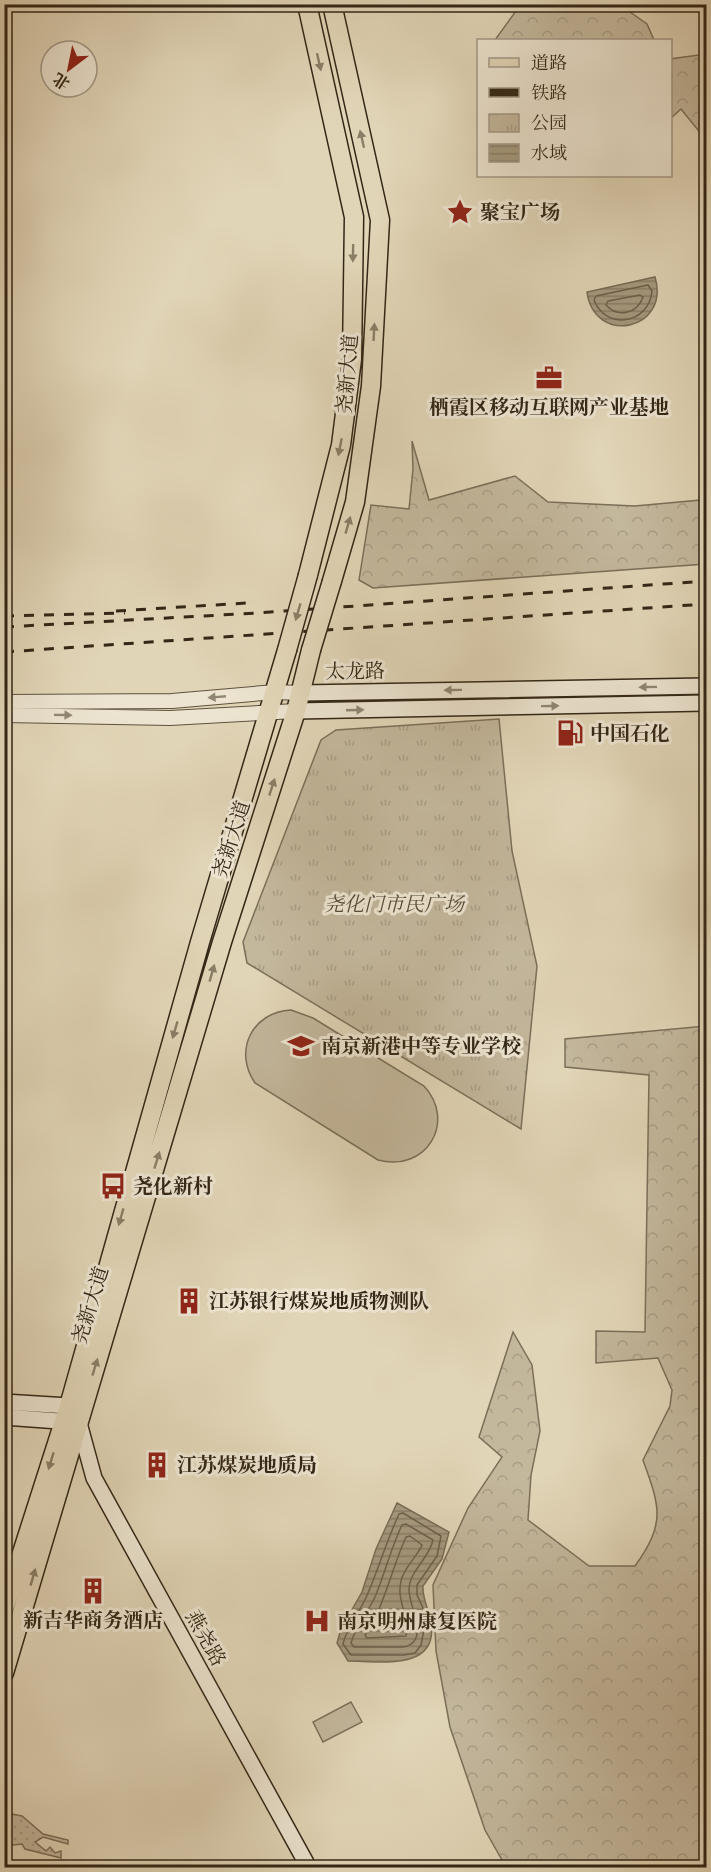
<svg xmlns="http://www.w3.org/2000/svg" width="711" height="1872" viewBox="0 0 711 1872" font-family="'Gentium Book Plus','Noto Serif SC',serif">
  <defs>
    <pattern id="grass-dots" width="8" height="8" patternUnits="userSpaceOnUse" patternTransform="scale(1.5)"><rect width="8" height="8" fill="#c3b79c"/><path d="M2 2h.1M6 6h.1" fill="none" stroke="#a89d86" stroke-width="1.8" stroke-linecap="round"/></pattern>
    <pattern id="forest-crowns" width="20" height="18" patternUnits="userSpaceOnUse" patternTransform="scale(1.5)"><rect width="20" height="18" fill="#c3b79c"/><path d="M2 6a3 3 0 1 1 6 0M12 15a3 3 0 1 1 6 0" fill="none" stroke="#a89d86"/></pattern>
    <pattern id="park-tufts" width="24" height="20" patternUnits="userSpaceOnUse" patternTransform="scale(1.5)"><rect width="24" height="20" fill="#c3b79c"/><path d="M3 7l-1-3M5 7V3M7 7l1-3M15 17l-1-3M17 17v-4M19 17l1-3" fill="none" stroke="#a89d86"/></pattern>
    <pattern id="water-rules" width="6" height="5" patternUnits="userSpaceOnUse" patternTransform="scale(1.5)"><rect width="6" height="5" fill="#a69a80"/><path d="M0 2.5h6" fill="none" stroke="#887e68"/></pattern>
  </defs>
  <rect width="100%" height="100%" fill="#e1d5b7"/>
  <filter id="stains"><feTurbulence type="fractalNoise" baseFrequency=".00333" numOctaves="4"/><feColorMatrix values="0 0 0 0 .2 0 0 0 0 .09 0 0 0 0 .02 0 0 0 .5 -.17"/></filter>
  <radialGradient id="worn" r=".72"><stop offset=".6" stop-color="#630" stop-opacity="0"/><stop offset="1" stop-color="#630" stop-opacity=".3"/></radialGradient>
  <!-- grass -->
  <path fill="url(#grass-dots)" stroke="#7b6f59" stroke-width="1.5" d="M12,1814L22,1816L43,1834L68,1840V1844L43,1837L35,1842L46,1851L50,1847L55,1853L61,1851V1858L25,1849L22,1844L13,1845L5,1842V1818Z"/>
  <!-- forest -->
  <path fill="url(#forest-crowns)" stroke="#7b6f59" stroke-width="1.5" d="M521,4L620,5L647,24L654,40H495Z
    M706,54V140L681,109L671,118L670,59Z
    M412,441L429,500L515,476L548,502L635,506L701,500L706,497V564L373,588L359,580L371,505L409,509L413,469Z
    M706,1026V1867H506L485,1830L450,1727L436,1651L433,1585L468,1508L502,1457L479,1437L513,1332L532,1365L540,1431L531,1475L528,1520L589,1566H635C666,1523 660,1507 643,1460L670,1406L672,1390L658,1358L596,1363V1331L645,1332L649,1075L565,1067V1039Z"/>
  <!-- park -->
  <path fill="url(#park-tufts)" stroke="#7b6f59" stroke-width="1.5" d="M499,719L512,851L537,966L521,1129L247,963L243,942L321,740L336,730Z"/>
  <!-- pitch -->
  <path fill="#c3b79c" stroke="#7b6f59" stroke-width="1.5" d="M291,1010L313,1018L424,1086C457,1122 426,1173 378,1160L255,1083C233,1051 252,1012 291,1010Z
    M351,1702L362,1722L323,1742L313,1722Z"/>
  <!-- water -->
  <path fill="url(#water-rules)" stroke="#786c56" stroke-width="1.5" d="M655,277C671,331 594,346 587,292Z
    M397,1503L449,1532L442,1559L423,1586C422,1598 429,1610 431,1622C439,1672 379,1661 348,1661L337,1643L341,1629L362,1592L376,1549Z"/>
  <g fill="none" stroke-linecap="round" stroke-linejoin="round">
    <!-- shore -->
    <path stroke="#6c604b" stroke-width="1.5" d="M648,285L652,291C649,324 606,331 594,300L596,296Z
      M640,295L643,297C637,314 618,318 606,305L608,301Z
      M403,1513L441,1536L437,1556L417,1585V1595L423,1608L425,1624L421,1645L415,1653L404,1655H351L343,1644C347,1626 361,1611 368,1593C379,1567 387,1540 399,1514Z
      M406,1524L433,1540C429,1559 409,1571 409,1590C409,1607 431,1642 403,1647H354L351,1643C355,1627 368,1612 375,1597C385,1573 391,1548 402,1525Z
      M410,1536L422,1545C417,1557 404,1567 401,1581C396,1601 410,1616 406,1636L367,1638L365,1635C385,1605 391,1570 406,1537Z"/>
    <!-- tertiary casing -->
    <g stroke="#5e523e" stroke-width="16">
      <path id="tertiary" d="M4,702L172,701L275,692L301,693
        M4,715L170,718L296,711"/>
    </g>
    <!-- secondary casing -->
    <g stroke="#332716" stroke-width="18">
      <path id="secondary" d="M301,693L706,686
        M296,711L706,703
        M4,1402L69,1406L79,1423L94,1478L309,1868
        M4,1417L73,1422"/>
    </g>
    <!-- primary casing -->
    <g stroke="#332716" stroke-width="21">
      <path id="primary" d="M307,4L354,217L352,359L341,445L308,575
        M332,4L380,220L371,386L355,502L332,581
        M4,1609L69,1406L200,942L287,650
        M4,1673L222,942L296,711L311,650"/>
    </g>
    <!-- tertiary -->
    <use href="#tertiary" stroke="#ece4d0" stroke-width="14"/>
    <!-- secondary -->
    <use href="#secondary" stroke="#ece4d0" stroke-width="15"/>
    <!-- primary -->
    <use href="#primary" stroke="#e1d5b7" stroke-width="18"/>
    <!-- rail -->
    <path stroke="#332716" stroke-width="3" stroke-dasharray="10 10" stroke-linecap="butt" d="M696,4L706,8
      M116,611L247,603
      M4,616L125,613
      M4,627L257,613L706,581
      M4,652L706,604"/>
    <!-- primary-bridge casing -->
    <g stroke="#332716" stroke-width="21" stroke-linecap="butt">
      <path id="primary-bridge" d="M287,650L308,575
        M311,650L332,581"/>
    </g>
    <!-- primary-bridge -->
    <use href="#primary-bridge" stroke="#e1d5b7" stroke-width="18"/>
  </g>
  <!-- one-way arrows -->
  <defs><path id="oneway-solid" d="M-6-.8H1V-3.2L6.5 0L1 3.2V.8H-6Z" transform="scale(1.5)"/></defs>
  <g fill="#8a7e66">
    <use href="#oneway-solid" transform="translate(319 62) rotate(77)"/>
    <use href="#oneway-solid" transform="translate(362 139) rotate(-103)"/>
    <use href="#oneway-solid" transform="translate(353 253) rotate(91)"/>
    <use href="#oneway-solid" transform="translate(374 332) rotate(-87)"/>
    <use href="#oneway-solid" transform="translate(340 447) rotate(101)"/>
    <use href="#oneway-solid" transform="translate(348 525) rotate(-74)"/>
    <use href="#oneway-solid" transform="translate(298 612) rotate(106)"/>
    <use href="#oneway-solid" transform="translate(272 787) rotate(-72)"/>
    <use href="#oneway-solid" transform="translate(212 973) rotate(-74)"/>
    <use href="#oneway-solid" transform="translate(175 1030) rotate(106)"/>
    <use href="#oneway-solid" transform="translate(157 1160) rotate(-73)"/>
    <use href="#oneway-solid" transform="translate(121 1217) rotate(106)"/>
    <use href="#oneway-solid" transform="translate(95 1367) rotate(-73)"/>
    <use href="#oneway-solid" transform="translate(51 1461) rotate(107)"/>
    <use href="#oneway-solid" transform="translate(33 1577) rotate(-74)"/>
  </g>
  <g fill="#908673">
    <use href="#oneway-solid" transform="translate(648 687) rotate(179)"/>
    <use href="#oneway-solid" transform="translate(453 690) rotate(179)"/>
    <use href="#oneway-solid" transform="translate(217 697) rotate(175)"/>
    <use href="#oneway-solid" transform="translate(550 706) rotate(-1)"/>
    <use href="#oneway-solid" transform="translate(355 710) rotate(-2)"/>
    <use href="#oneway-solid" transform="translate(63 715) rotate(1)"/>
  </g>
  <!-- icons -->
  <defs>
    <g id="sight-bare" transform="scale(2.07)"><path d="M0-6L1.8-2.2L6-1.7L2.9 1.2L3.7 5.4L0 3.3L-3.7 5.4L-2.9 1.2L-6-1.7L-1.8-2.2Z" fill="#8f2418" stroke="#ece4d0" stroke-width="2.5" paint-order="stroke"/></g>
    <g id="office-bare" transform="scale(2.07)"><path d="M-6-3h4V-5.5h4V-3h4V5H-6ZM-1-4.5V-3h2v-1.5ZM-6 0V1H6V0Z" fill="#8f2418" stroke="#ece4d0" stroke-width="2.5" paint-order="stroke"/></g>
    <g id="fuel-bare" transform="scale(2.07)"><path d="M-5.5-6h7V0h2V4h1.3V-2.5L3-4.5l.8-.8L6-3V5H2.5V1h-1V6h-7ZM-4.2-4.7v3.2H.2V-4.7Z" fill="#8f2418" stroke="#ece4d0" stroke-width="2.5" paint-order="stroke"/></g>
    <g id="school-bare" transform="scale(2.07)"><path d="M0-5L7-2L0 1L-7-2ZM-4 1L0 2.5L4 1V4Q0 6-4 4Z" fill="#8f2418" stroke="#ece4d0" stroke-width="2.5" paint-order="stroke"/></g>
    <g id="bus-bare" transform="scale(2.07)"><path d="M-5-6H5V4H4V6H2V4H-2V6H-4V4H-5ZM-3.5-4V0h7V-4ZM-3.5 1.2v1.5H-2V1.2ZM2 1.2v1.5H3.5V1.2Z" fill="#8f2418" stroke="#ece4d0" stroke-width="2.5" paint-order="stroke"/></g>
    <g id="building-bare" transform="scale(2.07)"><path d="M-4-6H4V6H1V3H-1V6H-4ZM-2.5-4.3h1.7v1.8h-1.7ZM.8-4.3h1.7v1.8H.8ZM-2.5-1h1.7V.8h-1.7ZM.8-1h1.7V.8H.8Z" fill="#8f2418" stroke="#ece4d0" stroke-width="2.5" paint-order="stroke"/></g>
    <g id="hospital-bare" transform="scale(2.07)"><path d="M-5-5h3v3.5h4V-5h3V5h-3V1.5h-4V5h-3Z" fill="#8f2418" stroke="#ece4d0" stroke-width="2.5" paint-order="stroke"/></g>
  </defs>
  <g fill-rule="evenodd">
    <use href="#sight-bare" x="460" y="212"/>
    <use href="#office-bare" x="549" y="378"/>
    <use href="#fuel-bare" x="570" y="733"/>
    <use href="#school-bare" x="301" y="1046"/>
    <use href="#bus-bare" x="113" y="1186"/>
    <use href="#building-bare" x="189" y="1301"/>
    <use href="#building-bare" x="157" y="1465"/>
    <use href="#building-bare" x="93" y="1591"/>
    <use href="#hospital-bare" x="317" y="1621"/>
  </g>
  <g text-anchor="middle" stroke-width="6" stroke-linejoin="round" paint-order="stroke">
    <!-- poi labels -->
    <g font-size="20" font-weight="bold" fill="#332716" stroke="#ece4d0" text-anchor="start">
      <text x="480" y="219">聚宝广场</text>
      <text x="549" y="414" text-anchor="middle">栖霞区移动互联网产业基地</text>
      <text x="590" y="740">中国石化</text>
      <text x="321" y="1053">南京新港中等专业学校</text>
      <text x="133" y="1193">尧化新村</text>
      <text x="209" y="1308">江苏银行煤炭地质物测队</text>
      <text x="177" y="1472">江苏煤炭地质局</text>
      <text x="93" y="1627" text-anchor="middle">新吉华商务酒店</text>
      <text x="337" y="1628">南京明州康复医院</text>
    </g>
    <!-- street labels -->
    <g font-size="20" fill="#332716" stroke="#ece4d0">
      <text transform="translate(347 374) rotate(-85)" y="7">尧新大道</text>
      <text transform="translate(355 671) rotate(-1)" y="7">太龙路</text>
      <text transform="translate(231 839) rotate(-72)" y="7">尧新大道</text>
      <text transform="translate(90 1305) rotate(-73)" y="7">尧新大道</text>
      <text transform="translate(206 1638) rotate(61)" y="7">燕尧路</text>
    </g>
    <!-- park labels -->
    <g font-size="20" font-style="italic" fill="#574b38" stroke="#ece4d0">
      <text x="394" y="911">尧化门市民广场</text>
    </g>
  </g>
  <!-- margin -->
  <rect width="711" height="1872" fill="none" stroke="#e1d5b7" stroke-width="24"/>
  <rect x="6" y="6" width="699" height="1860" fill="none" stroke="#332716" stroke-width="3"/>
  <rect x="12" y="12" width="687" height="1848" fill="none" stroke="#332716" stroke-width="1.5"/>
  <!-- legend -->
  <rect x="477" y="39" width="195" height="138" fill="#ece4d0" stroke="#a29886" stroke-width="1.5"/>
  <rect x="489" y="58" width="30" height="9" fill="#e1d5b7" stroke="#a29886" stroke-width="1.5"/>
  <text x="531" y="69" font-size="18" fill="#332716">道路</text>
  <rect x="489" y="88" width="30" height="9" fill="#332716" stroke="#a29886" stroke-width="1.5"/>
  <text x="531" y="99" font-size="18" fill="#332716">铁路</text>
  <rect x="489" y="114" width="30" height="18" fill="url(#park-tufts)" stroke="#a29886" stroke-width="1.5"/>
  <text x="531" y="129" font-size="18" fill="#332716">公园</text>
  <rect x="489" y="144" width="30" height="18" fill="url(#water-rules)" stroke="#a29886" stroke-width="1.5"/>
  <text x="531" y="159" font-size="18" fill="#332716">水域</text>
  <!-- north arrow -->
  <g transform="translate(69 69) rotate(212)"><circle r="28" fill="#ece4d0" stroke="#a29886" stroke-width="1.5"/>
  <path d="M0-4.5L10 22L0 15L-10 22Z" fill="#8f2418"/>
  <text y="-9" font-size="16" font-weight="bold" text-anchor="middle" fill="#332716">北</text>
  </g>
  <rect width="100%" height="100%" filter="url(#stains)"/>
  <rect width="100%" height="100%" fill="url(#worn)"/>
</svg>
